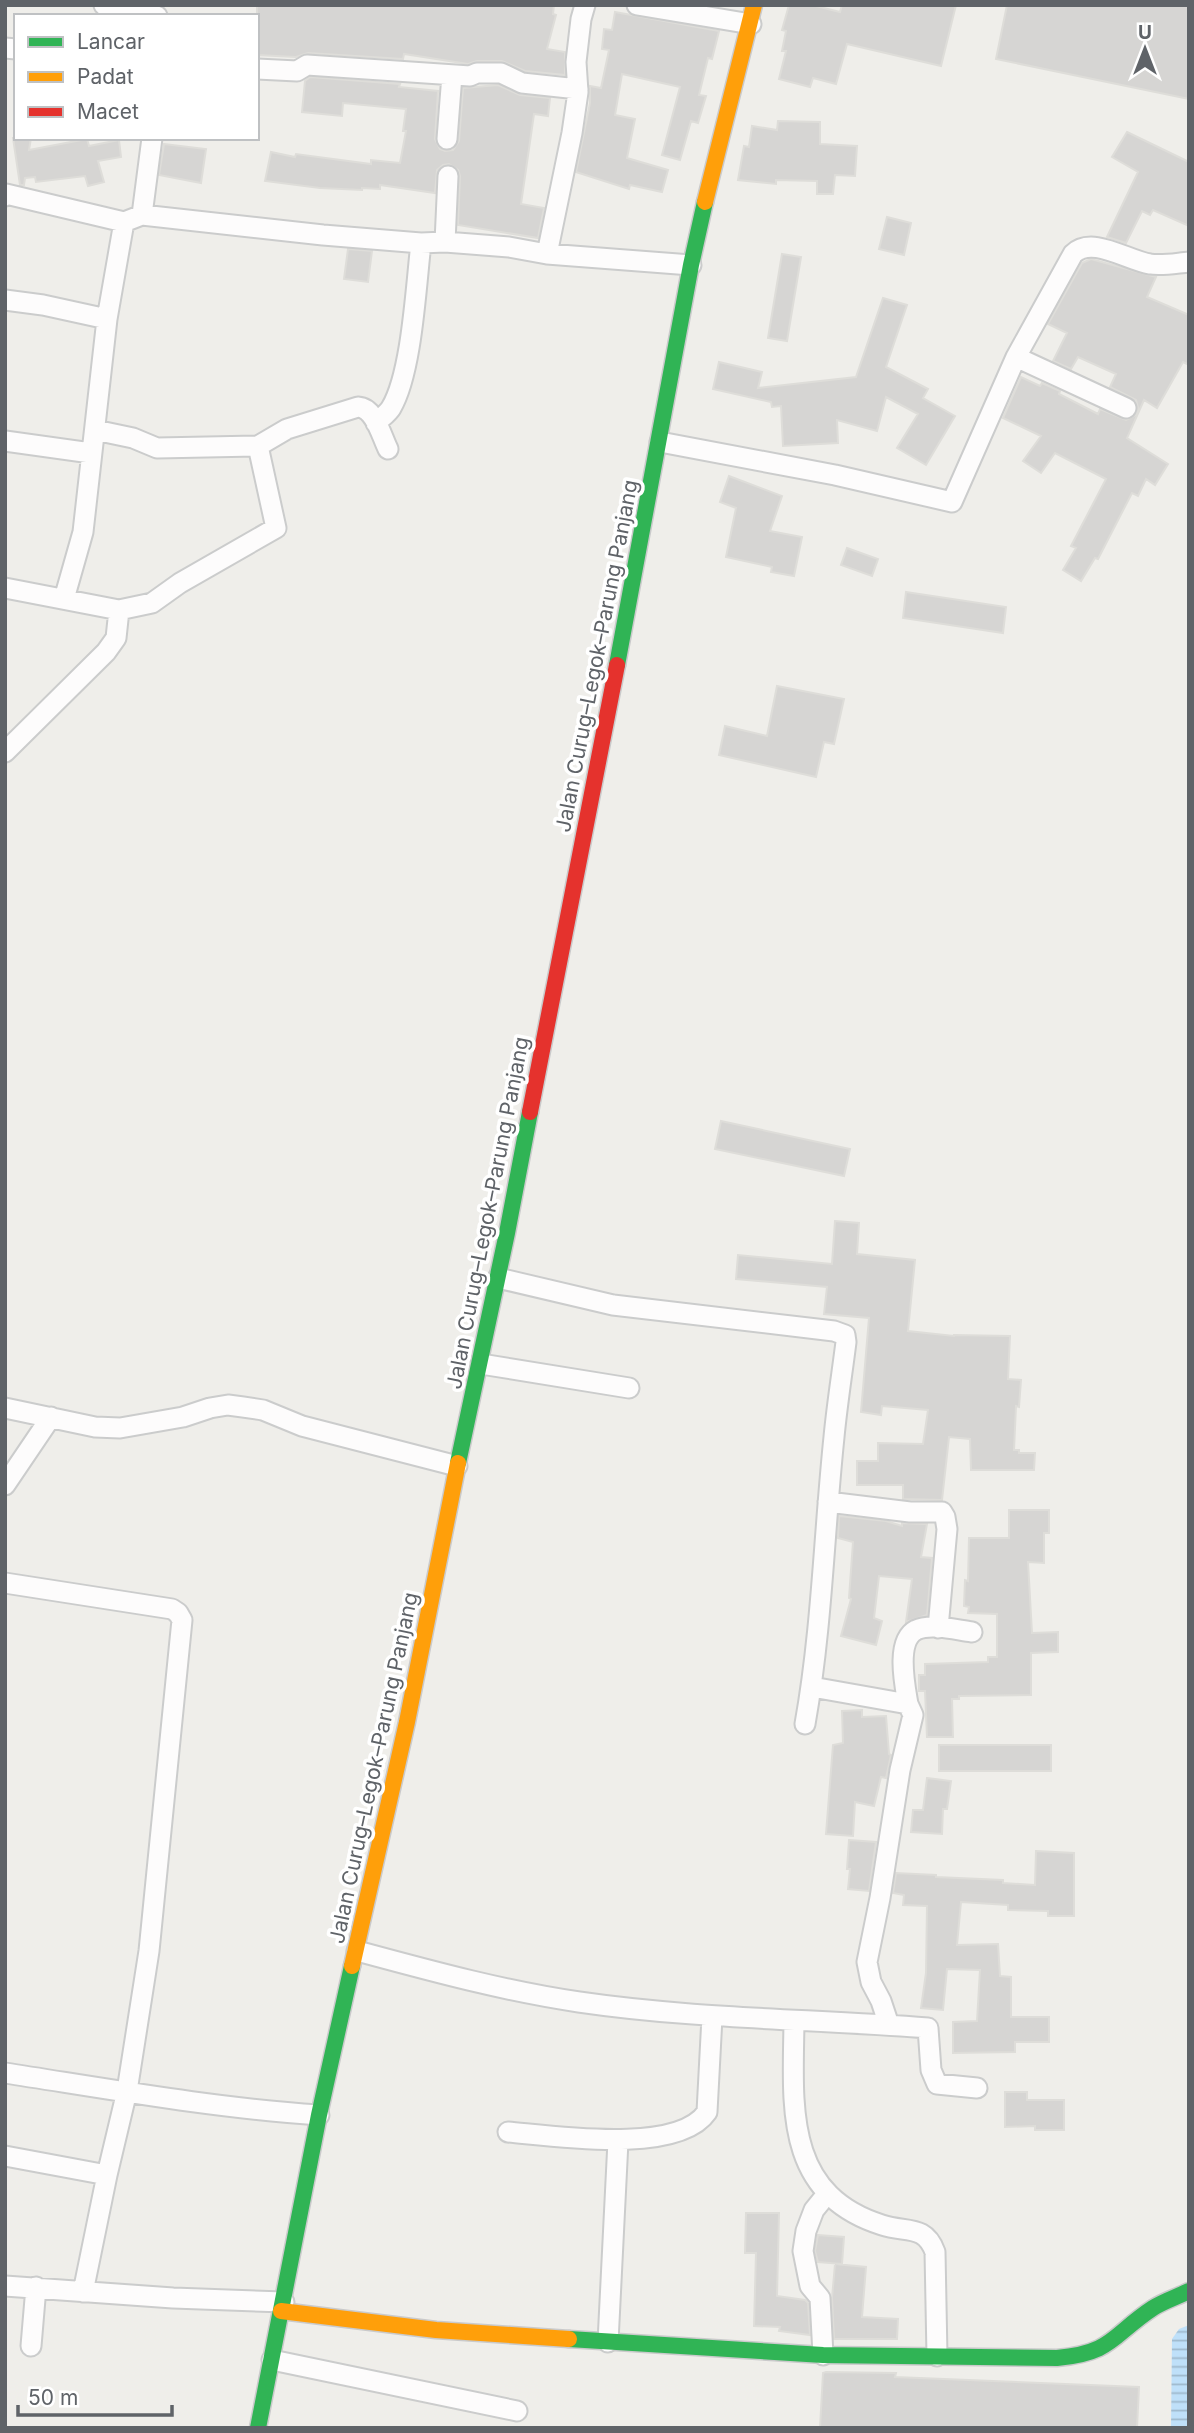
<svg xmlns="http://www.w3.org/2000/svg" width="1194" height="2433" viewBox="0 0 1194 2433" font-family="Inter,sans-serif">
  <defs>
    <pattern id="water-rules" width="6" height="5" patternUnits="userSpaceOnUse" patternTransform="scale(1.75)"><rect width="6" height="5" fill="#bfe0f9"/><path d="M0 2.5h6" fill="none" stroke="#9eb9cd"/></pattern>
  </defs>
  <rect width="100%" height="100%" fill="#efeeea"/>
  <!-- water -->
  <path fill="url(#water-rules)" d="M1189,2325V2428H1171L1172,2339L1179,2329Z"/>
  <!-- building -->
  <path fill="#d6d5d3" stroke="#deddd9" stroke-width="2" d="M257,5H554L553,14L556,15L547,49L565,52V75L525,71L502,61H477L468,64L404,54L403,59L308,53L296,57L257,55Z
    M789,5H812L840,12L842,5H956L941,66L847,44L836,84L813,78L810,87L779,79L786,51H782L786,31L782,30Z
    M1007,5H1189V99L996,59Z
    M615,12L719,31L712,59L708,58L699,95L706,96L698,123L691,121L680,160L662,155L680,87L622,74L615,115L635,119L627,158L668,170L662,192L630,185L629,189L576,172L590,103V86L601,88L609,50L602,49L604,29L612,30Z
    M310,77L400,84L399,87L438,91L435,139L440,149L445,151L453,150L459,141L463,88L498,85L520,95L550,98L548,116L534,114L521,204L544,208L538,238L458,225L460,176L458,170L449,164L443,165L437,170L435,193L380,185V189L362,188V190L320,188L265,181L271,152L295,157L296,154L371,164V160L400,163L406,131H403L406,109L343,103L342,116L302,112L305,81Z
    M778,121L820,122V144L857,146L855,176L835,175L833,194H817V181L776,180V184L738,180L744,146L749,147L752,126L777,130Z
    M1127,132L1189,162V226L1153,210L1150,215L1142,211L1126,243L1107,237L1138,172L1112,157Z
    M13,138H31L29,150L87,139L89,146L119,140L121,157L98,161L104,182L88,186L85,176L36,182L35,177L25,178L24,185H20Z
    M164,144L206,149L201,183L159,175Z
    M887,217L911,223L904,255L879,249Z
    M348,249L372,251L368,282L344,279Z
    M782,254L801,257L787,341L768,338Z
    M1091,259L1156,277L1147,297L1189,315V365L1183,362L1157,408L1144,400L1127,438L1168,464L1155,485L1146,479L1138,496L1132,493L1098,559L1095,558L1081,581L1063,570L1076,548L1071,546L1106,479L1055,453L1041,473L1023,461L1041,436L1003,418L1021,377L1040,386L1042,383L1060,391L1059,394L1098,414L1100,409L1126,420L1137,414L1138,408L1136,400L1110,387L1116,374L1078,357L1071,369L1053,361L1067,333L1048,324L1082,263Z
    M883,298L907,305L886,367L928,389L923,398L955,416L926,465L897,448L918,414L886,397L877,431L837,420L838,443L783,446L781,406L772,407L771,402L713,389L719,362L762,372L758,388L856,377Z
    M729,476L782,496L770,531L802,537L794,576L771,572L772,567L726,557L736,508L720,502Z
    M847,548L878,559L872,576L841,565Z
    M906,592L1006,607L1003,633L903,618Z
    M777,686L844,699L834,744L824,742L816,777L719,755L725,726L767,736Z
    M721,1121L850,1149L844,1176L715,1149Z
    M835,1221L859,1223L857,1254L915,1260L908,1331L954,1336V1335L1010,1336L1008,1379L1021,1380L1019,1407L1016,1406L1014,1450H1019V1453H1035L1034,1470H971L970,1439L949,1437L942,1500L903,1499V1485H857V1461H878V1443L923,1444L928,1410L882,1406L881,1415L861,1412L869,1318L824,1314L827,1287L736,1279L738,1255L832,1264Z
    M1009,1510H1049V1533H1044V1563L1028,1562L1032,1633L1058,1632V1652L1031,1653V1695L959,1696V1699H952L953,1737H927L925,1691H919V1675H925V1664L988,1662V1657H997V1614L968,1613L969,1607L964,1606L965,1580L968,1581L969,1538H1009Z
    M839,1516L886,1521L902,1526V1523L927,1524L921,1557L932,1558L927,1615L906,1622L912,1579L879,1576L874,1618L882,1621L876,1645L841,1636L851,1599L849,1598L853,1542L838,1538Z
    M862,1710V1717L886,1716L889,1754L891,1755L886,1778L881,1777L874,1806L855,1802L853,1836L826,1834L833,1745L843,1743L842,1711Z
    M939,1745H1051V1771H939Z
    M927,1778L951,1781L947,1809H943L942,1834L911,1832L913,1810H923Z
    M849,1840L876,1842L869,1891L848,1889L850,1869H847Z
    M1036,1851L1074,1853V1916H1048V1911L1008,1910V1905L961,1902L957,1945L998,1944L1000,1976L1011,1977V2017H1049V2042H1015V2052L953,2053V2022L977,2021L980,1970L947,1969L943,2010L921,2008L926,1973L927,1906L903,1905L904,1895L893,1893L896,1873L936,1875V1877L1003,1880V1883L1035,1885Z
    M1005,2092H1027V2100H1064V2130H1035V2126L1005,2127Z
    M746,2213H779L777,2296L805,2300L808,2303L810,2335L779,2331L780,2327L754,2326L756,2253H745Z
    M818,2235L844,2237L842,2264L818,2262L815,2251Z
    M835,2264L866,2267L862,2317L898,2319L897,2339H834L832,2298Z
    M826,2372L896,2373L895,2377L1139,2387L1137,2428H820L823,2373Z"/>
  <g fill="none" stroke-linecap="round" stroke-linejoin="round">
    <!-- street casing -->
    <g stroke="#cbcccc" stroke-width="23">
      <path id="street" d="M104,5L157,16
        M637,5L751,24
        M5,48L16,49
        M257,69L297,71L307,65L470,76L477,73H501L522,83L578,89
        M447,139L452,75
        M5,196L6,194L124,222L142,215L323,235L421,243L445,242L509,247L547,254L691,265
        M142,215L152,138
        M445,242L448,176
        M547,254L572,133L578,92L576,62L581,19L585,5
        M5,300L43,305L107,319
        M1016,357L1126,408
        M376,423C381,418 388,413 391,408C412,373 416,285 421,243
        M95,430L133,438L157,448L258,446L287,429L358,407C375,408 381,435 388,449
        M5,441L91,453
        M660,442L835,475L952,502L1016,357L1073,254C1092,235 1128,261 1150,264C1162,266 1177,263 1189,262
        M5,588L119,610L152,603L180,583L276,528L258,446
        M64,599L83,532L107,319L124,222
        M5,752L106,652L116,638L119,610
        M498,1278L613,1305L834,1331L845,1335L846,1342C842,1374 837,1405 834,1437C824,1533 822,1629 805,1724
        M481,1364L629,1388
        M5,1408L95,1427L120,1428L183,1417L210,1408L228,1405L243,1407L263,1410L302,1426L457,1466
        M5,1485L51,1417
        M828,1502L910,1512H942L945,1517L947,1529L938,1628
        M5,1583L172,1609L178,1613L182,1620L149,1951L127,2091L107,2175L83,2292
        M812,1687L908,1704L913,1715L900,1770L880,1898L867,1962L871,1982L881,2001L889,2025
        M908,1704C905,1686 895,1641 916,1630C931,1623 956,1630 972,1632
        M357,1951C431,1971 504,1991 579,2002C695,2019 812,2019 928,2028L931,2070L937,2084L977,2088
        M794,2021C793,2105 783,2194 882,2225C906,2233 925,2224 935,2252L937,2356
        M5,2073C109,2089 214,2108 319,2115
        M508,2132C553,2136 678,2155 707,2112L712,2017
        M5,2156L107,2175
        M5,2286L173,2298L284,2302
        M608,2342L618,2141
        M31,2346L36,2287
        M823,2355L820,2298L810,2286L803,2251L806,2231L814,2210L827,2194
        M272,2360L517,2411"/>
    </g>
    <!-- fast casing -->
    <g stroke="#cacacb" stroke-width="19">
      <path id="fast" d="M617,665L691,265L705,202
        M458,1463L507,1233L530,1112
        M569,2339L823,2355L1057,2358C1113,2353 1112,2335 1153,2308C1164,2301 1177,2297 1189,2291
        M258,2428L319,2115L352,1966"/>
    </g>
    <!-- slow casing -->
    <g stroke="#cacacb" stroke-width="19">
      <path id="slow" d="M705,202L754,5
        M352,1966L407,1722L458,1463
        M281,2311L436,2330L569,2339"/>
    </g>
    <!-- jam casing -->
    <g stroke="#cacacb" stroke-width="19">
      <path id="jam" d="M530,1112L617,665"/>
    </g>
    <!-- street -->
    <use href="#street" stroke="#fdfcfc" stroke-width="19"/>
    <!-- fast -->
    <use href="#fast" stroke="#30b455" stroke-width="16"/>
    <!-- slow -->
    <use href="#slow" stroke="#ff9f0a" stroke-width="16"/>
    <!-- jam -->
    <use href="#jam" stroke="#e5322d" stroke-width="16"/>
  </g>
  <g text-anchor="middle" stroke-width="7" stroke-linejoin="round" paint-order="stroke">
    <!-- street labels -->
    <g font-size="21" fill="#5f6368" stroke="#fff">
      <text transform="translate(597 656) rotate(-79)" y="7">Jalan Curug–Legok–Parung Panjang</text>
      <text transform="translate(488 1213) rotate(-79)" y="7">Jalan Curug–Legok–Parung Panjang</text>
      <text transform="translate(374 1768) rotate(-78)" y="7">Jalan Curug–Legok–Parung Panjang</text>
    </g>
  </g>
  <!-- border -->
  <rect width="1194" height="2433" fill="none" stroke="#5f6368" stroke-width="14"/>
  <!-- legend -->
  <rect x="14" y="14" width="245" height="126" fill="#ffffff" stroke="#bfc1c3" stroke-width="2"/>
  <rect x="28" y="37" width="35" height="10" fill="#30b455" stroke="#bfc1c3" stroke-width="2"/>
  <text x="77" y="49" font-size="21" fill="#5f6368">Lancar</text>
  <rect x="28" y="72" width="35" height="10" fill="#ff9f0a" stroke="#bfc1c3" stroke-width="2"/>
  <text x="77" y="84" font-size="21" fill="#5f6368">Padat</text>
  <rect x="28" y="107" width="35" height="10" fill="#e5322d" stroke="#bfc1c3" stroke-width="2"/>
  <text x="77" y="119" font-size="21" fill="#5f6368">Macet</text>
  <!-- north arrow -->
  <g transform="translate(1145 49)" stroke="#ffffff" stroke-width="5" paint-order="stroke">
  <path d="M0-5L12 26L0 18L-12 26Z" fill="#5f6368"/>
  <text y="-10" font-size="19" font-weight="bold" text-anchor="middle" fill="#5f6368">U</text>
  </g>
  <!-- scale -->
  <path d="M18 2405v10h154v-10" fill="none" stroke="#5f6368" stroke-width="3.5"/>
  <text x="28" y="2405" font-size="21" fill="#5f6368" stroke="#ffffff" stroke-width="5" paint-order="stroke">50 m</text>
</svg>
